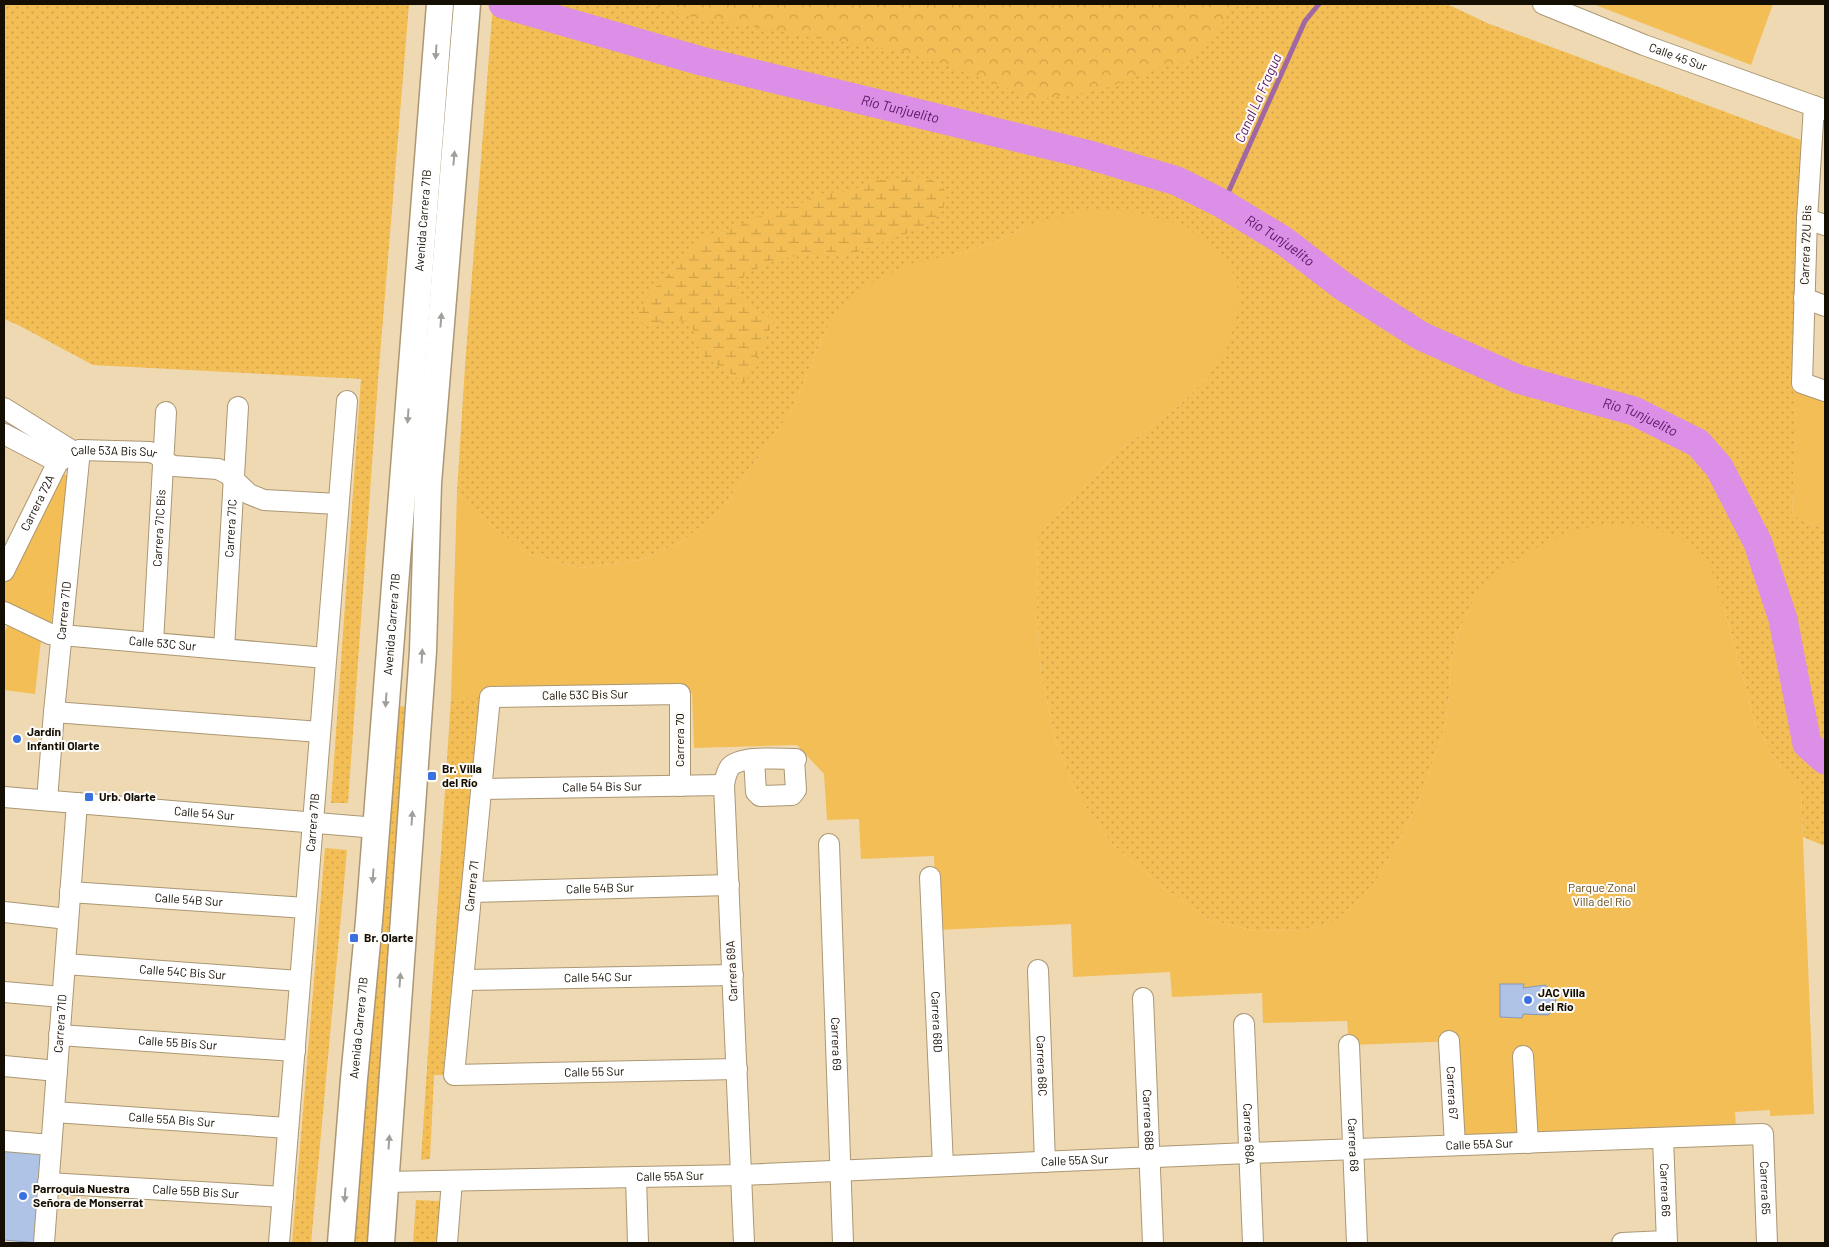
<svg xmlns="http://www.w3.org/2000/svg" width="1829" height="1247" viewBox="0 0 1829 1247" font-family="Barlow,sans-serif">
  <defs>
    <pattern id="grass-dots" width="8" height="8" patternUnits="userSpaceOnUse" patternTransform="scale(1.25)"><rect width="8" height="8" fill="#f3be55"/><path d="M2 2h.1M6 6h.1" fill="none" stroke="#cfa248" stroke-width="1.8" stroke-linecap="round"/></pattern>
    <pattern id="forest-crowns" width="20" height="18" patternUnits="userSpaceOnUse" patternTransform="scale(1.25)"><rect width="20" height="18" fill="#f3be55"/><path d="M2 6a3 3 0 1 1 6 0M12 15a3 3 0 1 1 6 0" fill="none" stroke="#cfa248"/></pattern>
    <pattern id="wetland-marsh" width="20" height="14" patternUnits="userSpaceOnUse" patternTransform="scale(1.25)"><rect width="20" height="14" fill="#f3be55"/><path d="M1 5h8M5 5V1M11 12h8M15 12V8" fill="none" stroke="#cfa248"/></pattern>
  </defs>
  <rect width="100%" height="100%" fill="#eed9b3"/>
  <!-- grass -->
  <path fill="url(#grass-dots)" d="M4,4H409L378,380L348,803H331L361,379L93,365L18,325L4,319Z
    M493,4H1447L1487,23L1806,142L1792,515L1825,529V846L1803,837L1801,790L1775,760L1755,723L1724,606L1474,599L1457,635L1450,668L1449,696L1445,726L1418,804L1373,887L1335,922L1303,930L1256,931L1210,920L1163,887L1112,844L1078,796L1056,741L1041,674L1037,618L1038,535L1121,449L1173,411L1208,378L1029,225L1000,240L956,254L826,329L792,410L720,511L683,541L640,560L581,568L528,554L493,527L457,492L465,366Z
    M480,697L443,1075H434L430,1159L421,1160L451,698Z
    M397,706L409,707L370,1243H354Z
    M325,848L347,850L311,1243H292Z
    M416,1200L440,1201L437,1243H413Z"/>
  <!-- forest -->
  <path fill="url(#forest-crowns)" d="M656,4H1231L1224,21L1192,61L1153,70L1098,91L1038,99L915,54L687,16L660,7Z"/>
  <!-- wetland -->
  <path fill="url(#wetland-marsh)" d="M915,177L930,179L943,187L947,197L942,212L929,225L849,255L816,253L780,259L746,273L734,294L774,321L745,383L699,353L691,322L670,319L646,326L635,316L649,294L687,256L695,245L711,234L730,230L773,210L795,207L817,194L852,191L870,181Z"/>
  <!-- park -->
  <path fill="#f3be55" d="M1593,4H1773L1751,65Z
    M1081,210L1129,211L1184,225L1229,261L1241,298L1229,344L1208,378L1173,411L1121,449L1038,535L1037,618L1041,674L1056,741L1078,796L1112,844L1163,887L1210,920L1256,931L1303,930L1335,922L1373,887L1418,804L1445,726L1449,696L1450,668L1457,635L1474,599L1504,568L1533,550L1565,533L1603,524L1646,527L1681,537L1708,560L1724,606L1755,723L1775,760L1801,790L1814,1114L1770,1116V1110L1735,1112L1736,1129L1464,1140L1459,1041L1349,1045L1347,1021L1263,1023L1262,993L1172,997L1170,972L1073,977L1071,924L937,930L934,856L861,859L859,819L827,820L824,774L797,745L694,748L692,693L451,698L457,492L493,527L528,554L581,568L640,560L683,541L720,511L792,410L826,329L857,290L909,264L956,254L1000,240L1029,225Z
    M1796,391L1825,401V529L1792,515Z
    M61,474L69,475L51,626L4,603V580Z
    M8,624L41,640L35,694L4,690V634Z"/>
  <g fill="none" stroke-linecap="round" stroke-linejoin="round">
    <!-- stream -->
    <path stroke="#a068a2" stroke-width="5" d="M1223,204L1305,21L1319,4"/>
    <!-- river -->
    <path stroke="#db8fe6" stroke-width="29" id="s1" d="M503,4L701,61L1086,154L1177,181L1223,204L1284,241L1344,287L1421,336L1518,379L1634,411L1698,443L1719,467L1758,543L1783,619L1807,744L1825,760"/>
  </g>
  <!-- building -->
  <path fill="#afc3e6" stroke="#8598ba" d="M1500,984H1524L1523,988L1545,985L1554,992L1556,997L1554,1010L1548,1015L1523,1014L1522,1018L1500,1017Z
    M4,1149L45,1151L39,1243L4,1240Z"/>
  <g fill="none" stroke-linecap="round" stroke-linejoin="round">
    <!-- minor casing -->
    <g stroke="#ab9773" stroke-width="22">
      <g id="minor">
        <path id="s2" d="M1543,4L1644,45L1825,110"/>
        <path d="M1814,106L1807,219L1802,383L1825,391"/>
        <path d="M1807,219L1825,225"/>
        <path d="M1804,298L1825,306"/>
        <path d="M4,408L74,452"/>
        <path id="s3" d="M4,434L58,462L74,452L80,450L150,452L158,455L163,461L174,466L218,469L228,474L249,494L264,500L338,504"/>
        <path id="s4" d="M4,571L58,462"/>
        <path id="s5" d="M4,612L50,634L326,658"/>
        <path id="s6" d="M153,643L166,412"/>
        <path id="s7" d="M224,649L238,407"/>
        <path d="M54,712L320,732"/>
        <path d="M754,759L756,792L760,796L792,795L796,790L794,759"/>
        <path id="s8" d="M680,786V694L490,697L454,1075L737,1069"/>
        <path id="s9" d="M482,789L724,785"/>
        <path id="s10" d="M4,797L377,828"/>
        <path id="s11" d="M47,800L54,712L80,450"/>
        <path id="s12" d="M829,844L843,1243"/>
        <path id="s13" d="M930,877L943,1166"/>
        <path id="s14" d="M70,892L306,908"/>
        <path id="s15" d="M472,892L729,885"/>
        <path d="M4,912L68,919"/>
        <path id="s16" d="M65,964L300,981"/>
        <path id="s17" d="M1038,970L1045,1162"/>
        <path id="s18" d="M463,980L733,975"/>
        <path d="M4,992L62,997"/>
        <path id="s19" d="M1143,998L1153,1243"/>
        <path id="s20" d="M1244,1024L1253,1243"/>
        <path id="s21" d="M59,1035L295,1051"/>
        <path id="s22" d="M1449,1041L1455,1145"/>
        <path id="s23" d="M1349,1045L1357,1243"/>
        <path d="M1523,1056L1528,1143"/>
        <path d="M4,1066L57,1071"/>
        <path id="s24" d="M54,1112L288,1128"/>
        <path id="s25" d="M1663,1138L1667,1243"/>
        <path d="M4,1141L51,1145"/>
        <path d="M636,1177L638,1243"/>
        <path id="s26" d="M386,1182L742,1175L1249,1153L1763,1134L1767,1243"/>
        <path id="s27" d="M48,1183L283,1197"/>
        <path id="s28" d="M44,1243L77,803"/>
        <path id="s29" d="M279,1243L347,401"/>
        <path d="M447,1243L452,1181"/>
        <path d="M744,1243L724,785C725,779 727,771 730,767C741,755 780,759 796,759"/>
        <path d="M1622,1243L1666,1241"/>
      </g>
    </g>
    <!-- major casing -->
    <g stroke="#ab9773" stroke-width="29">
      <g id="major">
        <path id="s30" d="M341,1243L354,1079L369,921L440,4"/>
        <path d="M381,1243L423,651L428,483L467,4"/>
      </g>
    </g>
    <!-- minor -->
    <use href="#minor" stroke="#fff" stroke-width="20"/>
    <!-- major -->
    <use href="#major" stroke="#fff" stroke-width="26"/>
  </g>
  <!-- one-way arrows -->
  <defs><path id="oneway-solid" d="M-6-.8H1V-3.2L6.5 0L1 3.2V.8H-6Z" transform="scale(1.25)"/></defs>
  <g fill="#a19f9a">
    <use href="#oneway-solid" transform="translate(436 52) rotate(94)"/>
    <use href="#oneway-solid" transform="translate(454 158) rotate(-85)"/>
    <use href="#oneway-solid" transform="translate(441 320) rotate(-85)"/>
    <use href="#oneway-solid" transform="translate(408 416) rotate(94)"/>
    <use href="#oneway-solid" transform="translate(422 656) rotate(-87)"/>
    <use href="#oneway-solid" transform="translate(386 700) rotate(94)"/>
    <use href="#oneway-solid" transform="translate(412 818) rotate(-86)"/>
    <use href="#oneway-solid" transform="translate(373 876) rotate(94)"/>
    <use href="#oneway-solid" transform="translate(400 980) rotate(-86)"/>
    <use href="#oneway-solid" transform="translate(389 1142) rotate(-86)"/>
    <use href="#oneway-solid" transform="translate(345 1195) rotate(94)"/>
  </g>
  <!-- markers -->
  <g fill="#3971e0" stroke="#fefcf8" stroke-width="2">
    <circle cx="17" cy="739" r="5"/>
    <rect x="427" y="771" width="10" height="10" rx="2.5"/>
    <rect x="84" y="792" width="10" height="10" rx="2.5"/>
    <rect x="349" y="933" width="10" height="10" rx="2.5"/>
    <circle cx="1528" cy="1000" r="5"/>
    <circle cx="23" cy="1196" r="5"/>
  </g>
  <g text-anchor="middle" stroke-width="4" stroke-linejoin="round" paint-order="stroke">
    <!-- street labels -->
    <g font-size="12" fill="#150e03" stroke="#fefcf8">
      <text dy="4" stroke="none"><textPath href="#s2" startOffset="145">Calle 45 Sur</textPath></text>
      <text dy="4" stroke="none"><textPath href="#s30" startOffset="1026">Avenida Carrera 71B</textPath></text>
      <text transform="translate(1806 245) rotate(-88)" y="4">Carrera 72U Bis</text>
      <text dy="4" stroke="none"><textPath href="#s3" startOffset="120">Calle 53A Bis Sur</textPath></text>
      <text dy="4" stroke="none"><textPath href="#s4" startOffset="76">Carrera 72A</textPath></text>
      <text dy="4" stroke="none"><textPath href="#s6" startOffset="115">Carrera 71C Bis</textPath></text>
      <text dy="4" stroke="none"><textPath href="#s7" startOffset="121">Carrera 71C</textPath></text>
      <text dy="4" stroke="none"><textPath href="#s11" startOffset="190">Carrera 71D</textPath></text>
      <text dy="4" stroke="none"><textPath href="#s30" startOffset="621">Avenida Carrera 71B</textPath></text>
      <text dy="4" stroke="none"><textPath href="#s5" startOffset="164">Calle 53C Sur</textPath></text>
      <text transform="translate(585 695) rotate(-1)" y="4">Calle 53C Bis Sur</text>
      <text transform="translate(680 740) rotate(-90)" y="4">Carrera 70</text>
      <text dy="4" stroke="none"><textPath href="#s9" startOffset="120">Calle 54 Bis Sur</textPath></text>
      <text dy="4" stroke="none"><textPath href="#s10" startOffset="201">Calle 54 Sur</textPath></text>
      <text dy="4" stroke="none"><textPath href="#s29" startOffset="422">Carrera 71B</textPath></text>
      <text transform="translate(472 886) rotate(-84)" y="4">Carrera 71</text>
      <text dy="4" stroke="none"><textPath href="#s15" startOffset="128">Calle 54B Sur</textPath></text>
      <text dy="4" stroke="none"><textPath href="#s14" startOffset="119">Calle 54B Sur</textPath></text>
      <text transform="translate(732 971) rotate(-93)" y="4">Carrera 69A</text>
      <text dy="4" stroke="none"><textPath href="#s16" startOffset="118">Calle 54C Bis Sur</textPath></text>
      <text dy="4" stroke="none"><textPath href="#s18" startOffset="135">Calle 54C Sur</textPath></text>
      <text dy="4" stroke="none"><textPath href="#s13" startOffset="145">Carrera 68D</textPath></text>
      <text dy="4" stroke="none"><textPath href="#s28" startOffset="220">Carrera 71D</textPath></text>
      <text dy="4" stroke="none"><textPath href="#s30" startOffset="216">Avenida Carrera 71B</textPath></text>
      <text dy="4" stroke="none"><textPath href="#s21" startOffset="119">Calle 55 Bis Sur</textPath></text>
      <text dy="4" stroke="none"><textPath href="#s12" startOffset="200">Carrera 69</textPath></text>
      <text dy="4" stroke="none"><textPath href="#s17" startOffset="96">Carrera 68C</textPath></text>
      <text dy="4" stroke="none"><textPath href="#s8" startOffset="802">Calle 55 Sur</textPath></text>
      <text dy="4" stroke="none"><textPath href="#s22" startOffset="52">Carrera 67</textPath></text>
      <text dy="4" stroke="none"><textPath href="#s24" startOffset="118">Calle 55A Bis Sur</textPath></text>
      <text dy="4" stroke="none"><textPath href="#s19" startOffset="122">Carrera 68B</textPath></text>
      <text dy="4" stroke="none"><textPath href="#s20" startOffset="110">Carrera 68A</textPath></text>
      <text dy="4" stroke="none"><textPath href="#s23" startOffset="100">Carrera 68</textPath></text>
      <text dy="4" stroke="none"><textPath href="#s26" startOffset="1094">Calle 55A Sur</textPath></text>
      <text dy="4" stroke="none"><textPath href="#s26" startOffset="689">Calle 55A Sur</textPath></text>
      <text dy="4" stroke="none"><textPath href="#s26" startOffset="284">Calle 55A Sur</textPath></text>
      <text dy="4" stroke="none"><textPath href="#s26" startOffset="1432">Carrera 65</textPath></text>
      <text dy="4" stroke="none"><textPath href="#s25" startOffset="52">Carrera 66</textPath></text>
      <text dy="4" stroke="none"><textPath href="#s27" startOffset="148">Calle 55B Bis Sur</textPath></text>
    </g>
    <!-- poi labels -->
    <g font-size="12" font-weight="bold" fill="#150e03" stroke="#fefcf8" text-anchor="start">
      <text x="27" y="736">Jardín<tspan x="27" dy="14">Infantil Olarte</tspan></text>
      <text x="442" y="773">Br. Villa<tspan x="442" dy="14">del Río</tspan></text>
      <text x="99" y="801">Urb. Olarte</text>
      <text x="364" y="942">Br. Olarte</text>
      <text x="1538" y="997">JAC Villa<tspan x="1538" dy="14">del Río</tspan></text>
      <text x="33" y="1193">Parroquia Nuestra<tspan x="33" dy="14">Señora de Monserrat</tspan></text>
    </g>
    <!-- park labels -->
    <g font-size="12" fill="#634c1d" stroke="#fefcf8">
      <text x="1602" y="892">Parque Zonal<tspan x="1602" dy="14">Villa del Río</tspan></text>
    </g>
    <!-- water labels -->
    <g font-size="14" font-style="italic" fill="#591363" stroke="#fefcf8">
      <text transform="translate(1258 98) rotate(-66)" y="5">Canal La Fragua</text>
      <text dy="5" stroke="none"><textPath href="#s1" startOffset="411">Río Tunjuelito</textPath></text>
      <text dy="5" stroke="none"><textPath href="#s1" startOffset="816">Río Tunjuelito</textPath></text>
      <text dy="5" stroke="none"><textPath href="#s1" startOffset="1221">Río Tunjuelito</textPath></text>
    </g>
  </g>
  <!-- border -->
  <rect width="1829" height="1247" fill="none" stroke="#150e03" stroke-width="10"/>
</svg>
